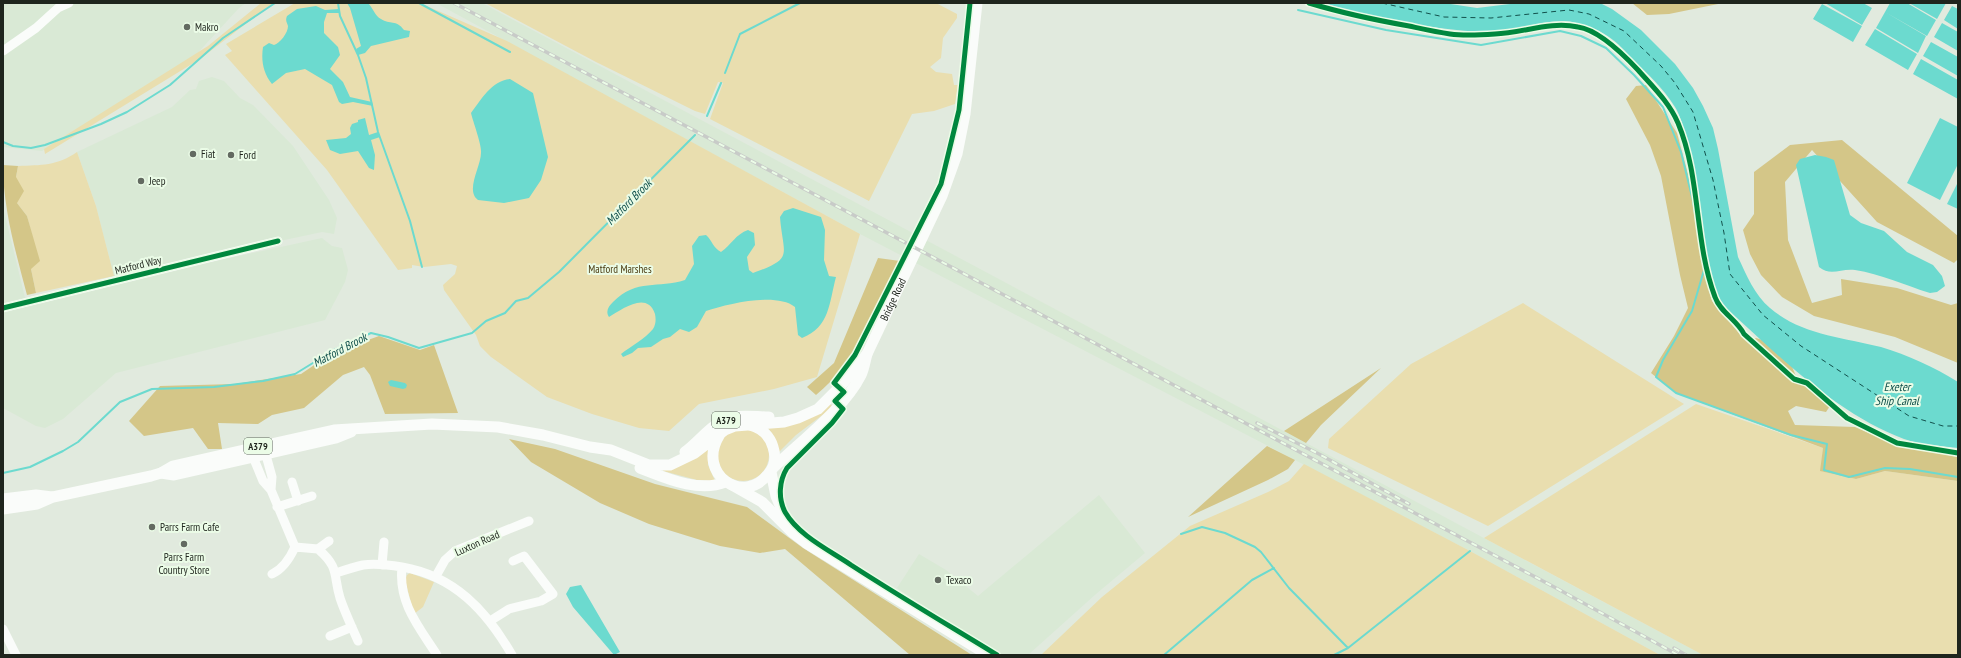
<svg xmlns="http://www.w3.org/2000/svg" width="1961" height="658" viewBox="0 0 1961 658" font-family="'PT Sans Narrow',sans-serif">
  <rect width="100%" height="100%" fill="#e1eade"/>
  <!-- built -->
  <path fill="#d9e9d5" d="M3,3H246L239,8L194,57L42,151L3,147Z
    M436,3H482L1703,655H1660L1470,551L860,234Z
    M212,77L224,81L240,98L253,105L293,146L329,200L337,218L334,234L322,232L114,276L96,206L77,152L172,107L190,90L196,89L199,81Z
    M3,207L26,302L322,238L332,246L342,248L348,270L345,282L325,320L116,373L63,419L45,428L36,426L3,408Z
    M1099,495L1145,553L1096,594L1028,655H1003L969,636L897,588L919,554L946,570L978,596Z"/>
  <!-- green -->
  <path fill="#e9deaf" d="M261,3H273L200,59L45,154L44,149L208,46Z
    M295,3H420L507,41L860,234L817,377L774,389L699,404L669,431L639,428L592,414L547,397L491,357L480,346L476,335L444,290L443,285L455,274L457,266L451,264L424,267L412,265V268L398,270L327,170L225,55L232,51L226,44Z
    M485,3H936L957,14V18L943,38L941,58L930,67L936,72L952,74L954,85H958L955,104L934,111L912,114L869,201L710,119L723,83L718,82L705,114L695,111L596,62Z
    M77,152L96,206L114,276L36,293L31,269L32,235L27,216L17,203L16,177L18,166C41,165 57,166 77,152Z
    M1523,303L1684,404L1488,526L1328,448L1329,439L1411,364Z
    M830,404L833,407L796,435L779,452L773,435L768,428Z
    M1696,404L1823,448L1821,471L1856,479L1885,471L1958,481V655H1703L1484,538Z
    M717 455a26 26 0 1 1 52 0a26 26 0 1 1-52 0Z
    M708,448V465L715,481L697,480L663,471L664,468Z
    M1304,464L1470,551L1660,655H1041L1102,597L1190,526L1268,492L1289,481Z
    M410,573L434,582L423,607L414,614L405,580L407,575Z"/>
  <!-- forest -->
  <path fill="#d4c688" d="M1632,3H1723L1669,14L1647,15Z
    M1646,85L1677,133L1689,178L1701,260L1712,301L1744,339L1750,341L1756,338L1772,343L1788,357L1798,381L1830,406L1826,412L1796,406L1788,411L1795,425L1855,427L1897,445L1958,457V481L1885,471L1856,479L1820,471L1823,448L1676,393L1651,373L1674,336L1688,308L1680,275L1661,176L1650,145L1626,99L1636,86Z
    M1842,140L1958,236V259L1954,263L1877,222L1812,150L1785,182L1788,240L1812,303L1842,295L1841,279L1897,288L1951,305L1958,303V363L1895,337L1814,316L1782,297L1761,275L1750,254L1743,230L1754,214V172L1790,145Z
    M3,165L18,166L16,177L24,191L17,203L27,216L40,261L31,269L36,293L27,295C16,253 3,209 3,165Z
    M878,258L900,261C877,307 857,362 816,395L807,387L834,363Z
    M379,336L420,350L434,345L458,413L385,414L370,375L364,367L343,375L304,408L272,415L258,424L218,423L222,449H208L193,428L144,436L129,421L160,386L235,384L301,374L332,353Z
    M1381,368L1321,425L1306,443L1284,431Z
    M509,439L555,449L655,484L747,507L803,548L972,655H910L785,549L760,553L720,546L649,524L600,503L531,462Z
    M1267,446L1295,460L1288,469L1268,480L1188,517Z"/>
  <!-- water -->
  <path fill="#6cdacf" d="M347,3H368C373,8 375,16 381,19C390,25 396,19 404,30L410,31L409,37L371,46L365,53L358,55L356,49L361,46L350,8Z
    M1323,3H1444L1477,8L1518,3H1600L1612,9L1641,30L1675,64L1693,88L1703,106L1713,128L1718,149L1738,257C1746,274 1755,296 1770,308C1802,335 1842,337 1881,347C1908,355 1934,367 1958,382V448C1940,446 1921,445 1904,439C1836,414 1778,355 1725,307C1694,267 1703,182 1685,132C1682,124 1680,115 1675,107C1664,89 1648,74 1633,60C1626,52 1618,43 1609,37C1596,28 1579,22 1564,21C1536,21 1509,34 1481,32C1428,29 1374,18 1323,3Z
    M1825,3H1863L1872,8L1862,25Z
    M1890,3H1907L1936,20L1927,36L1885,12Z
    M1909,3H1946L1937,19Z
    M1822,4L1862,26L1853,42L1813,19Z
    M316,6L325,10L339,9V13H327L324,22V33L338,47L340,55L330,69L343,82L350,97L372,102L373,106L353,102L342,104L339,102L332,85L305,69L286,73L272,84C263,73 261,60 263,47L269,43L274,45C280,43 288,33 288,26C287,22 285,21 287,16L297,9Z
    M1952,6L1958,9V29L1944,20Z
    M1885,12L1926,36L1918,53L1876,28Z
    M1942,23L1958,32V51L1934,37Z
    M1875,29L1917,54L1908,70L1865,45Z
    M1931,42L1958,57V76L1923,56Z
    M1921,59L1958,80V99L1913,74Z
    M510,79L533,93L548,157L541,180L529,198L504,203L478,200C465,191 481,166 481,153C482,145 473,122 471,113C482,99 491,81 510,79Z
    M365,118L369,135L378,132L380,137L371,140L375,155L374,170L369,168L358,151L340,154L330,150L326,140L346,138L351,134L350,128L352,124L358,122V120Z
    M1940,118L1958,127V164L1940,200L1907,183Z
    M1815,155L1826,157L1834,160L1850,215L1861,223L1884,231L1907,252L1933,265L1942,276L1945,286L1937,292L1930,293C1904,285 1881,274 1855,270C1841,268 1831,277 1819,267L1796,165L1800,159Z
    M1958,182V209L1947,204Z
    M793,208L821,217L825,230L824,260L829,276L836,277C829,303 830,327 802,338L798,335L795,307C776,292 728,304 706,311L697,327L689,332L680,329L670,337L663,339L651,347L638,348L632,353L623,357L621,354C631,346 645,339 653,329C656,324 656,319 655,314C647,290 621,310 609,317C605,311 609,306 613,302C637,278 658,289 685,280L694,264L692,246L699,236L706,235C712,240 713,248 721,252C731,245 736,234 748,230L754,233L755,245L747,257L749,270L753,273C795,258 783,256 780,217L784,211Z
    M391,380L405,383L407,385L406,388L403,389L390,386L388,382Z
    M581,585L620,652L614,655L573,607L566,594L570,587Z"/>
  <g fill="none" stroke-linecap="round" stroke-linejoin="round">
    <!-- stream -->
    <path stroke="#6cdacf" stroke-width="2" d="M338,3L340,16L358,55L366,78L378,132L410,221L422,267
      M419,3L510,52
      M1298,10L1386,30L1481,45L1560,31L1581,36L1606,48L1634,75L1663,107L1681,152L1693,201L1704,270L1692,311L1663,360L1656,377L1676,393L1791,435L1827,444L1824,470L1849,477L1885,468L1910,469L1958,477
      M725,73L740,34L800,3
      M707,116L721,83
      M3,142L13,146L31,148L45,145L101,124L127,112L170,85L223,38L275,3
      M3,473L30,467L63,451L78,442L120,402L152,389L214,387L263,381L295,374L334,350L371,333L388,337L419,348L472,333L486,321L505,313L516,301L528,298L559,272L695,135
      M1181,534L1202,527L1225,533L1255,547L1261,552L1289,588L1348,648
      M1164,655L1252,580L1274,568
      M1334,655L1348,648L1470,551"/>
    <!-- ferry -->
    <path stroke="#12514c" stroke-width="1" stroke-dasharray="5 4" stroke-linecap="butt" d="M1382,3L1444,17L1491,18L1569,10L1589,14L1624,31L1661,66L1675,83L1693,112L1713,180L1724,233L1730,274L1763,315L1801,346L1909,416L1943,426H1958"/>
    <!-- minor -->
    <path stroke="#fafcfa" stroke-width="9" d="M3,51L36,28L58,8L69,3
      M3,308L278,241
      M264,448L272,477L271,490
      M251,452L263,481L271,490L295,547C290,558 283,569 272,574
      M292,482L298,501
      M277,507L312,496
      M295,547L318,549C340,568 333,575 340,598C345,613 352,627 358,641
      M318,549L329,541
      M382,565L384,542
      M402,567C398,603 419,627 437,655
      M336,573C345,570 354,567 363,565C375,563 390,565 402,567C454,576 486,610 512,655
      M436,576L445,560L455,551L529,521
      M490,621L509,609L541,601L553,594L524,556L513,561
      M3,629L16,655
      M330,636L352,627"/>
    <!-- major -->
    <g stroke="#fafcfa" stroke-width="11">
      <path d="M719,436C696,474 744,507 769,473C775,466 776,456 773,447C770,436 761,428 750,425"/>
      <path d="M685,452C697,443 707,430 720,422C735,413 753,417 769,417"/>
      <path d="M640,468C666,478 698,493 726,482"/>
      <path id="s1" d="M773,468C801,441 844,409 861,375C864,369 865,361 867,354L942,196L957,154L965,114L977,3"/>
      <path d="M771,472L776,496L787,522"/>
      <path d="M161,473L174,475L336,438L351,432"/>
      <path d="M732,485L762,502L793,533L806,543L988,655"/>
      <path d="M3,499L36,495L52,497"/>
      <path d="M3,509L37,504L53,497L151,476L161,473L173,466L334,430L432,424L498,427L543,435L590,447L611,450L649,465H670L695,453L725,430L735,426L784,422L798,418L818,409L839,388L867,354"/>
    </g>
    <!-- rail casing -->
    <g stroke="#c8cbc8" stroke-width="3.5">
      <path id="rail" d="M454,3L1556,588L1678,655
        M1257,423L1319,454L1409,504
        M1674,648L1686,655"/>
    </g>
    <!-- rail -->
    <use href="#rail" stroke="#ebfce7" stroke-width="2" stroke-dasharray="6" stroke-linecap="butt"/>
    <!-- cycleway casing -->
    <g stroke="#ebfce7" stroke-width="8">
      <path id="cycleway" d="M970,3L959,110L941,184L855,355L834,383L844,392L835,401L843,409L832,423L787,468C779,481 778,498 785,512C799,536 829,550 851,565C899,596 948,625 997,655
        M1309,3C1342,13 1375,20 1409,26C1423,29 1436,32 1450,34C1464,36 1481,35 1495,34C1523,33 1550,21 1578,27C1599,30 1624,55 1638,70C1653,87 1669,102 1678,123C1701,178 1694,241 1715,297C1720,312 1737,320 1744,334L1794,379L1807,383L1847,418L1897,443L1958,453
        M3,308L278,241"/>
    </g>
    <!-- cycleway -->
    <use href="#cycleway" stroke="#00873e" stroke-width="5"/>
  </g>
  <!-- markers -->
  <g fill="#636a61" stroke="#ebfce7" stroke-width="1.5">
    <circle cx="187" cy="27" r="4"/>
    <circle cx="193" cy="154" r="4"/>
    <circle cx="231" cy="155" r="4"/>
    <circle cx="141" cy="181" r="4"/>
    <circle cx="152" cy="527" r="4"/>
    <circle cx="184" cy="544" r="4"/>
    <circle cx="938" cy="580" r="4"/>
  </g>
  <g text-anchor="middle" stroke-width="4" stroke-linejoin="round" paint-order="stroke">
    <!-- shield labels -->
    <g fill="#ebfce7" stroke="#5c665a" stroke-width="1">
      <rect x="712" y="412" width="28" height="16" rx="3"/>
      <rect x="244" y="438" width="28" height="16" rx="3"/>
    </g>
    <g font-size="10" font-weight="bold" fill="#1f251d">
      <text x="726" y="424">A379</text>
      <text x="258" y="450">A379</text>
    </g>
    <!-- poi labels -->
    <g font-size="11" fill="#1f251d" stroke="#ebfce7" text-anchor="start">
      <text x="195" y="31">Makro</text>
      <text x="201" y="158">Fiat</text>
      <text x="239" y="159">Ford</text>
      <text x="149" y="185">Jeep</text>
      <text x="160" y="531">Parrs Farm Cafe</text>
      <text x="184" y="561" text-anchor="middle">Parrs Farm<tspan x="184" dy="13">Country Store</tspan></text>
      <text x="946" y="584">Texaco</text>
    </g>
    <!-- street labels -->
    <g font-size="11" fill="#1f251d" stroke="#ebfce7">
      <text transform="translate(138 265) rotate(-14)" y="4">Matford Way</text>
      <text dy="4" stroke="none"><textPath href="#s1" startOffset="211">Bridge Road</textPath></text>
      <text transform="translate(477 543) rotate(-24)" y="4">Luxton Road</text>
    </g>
    <!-- park labels -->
    <g font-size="11" fill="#493a10" stroke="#ebfce7">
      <text x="620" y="273">Matford Marshes</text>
    </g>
    <!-- water labels -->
    <g font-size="12" font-style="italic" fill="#12514c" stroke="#ebfce7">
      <text transform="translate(629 202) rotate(-45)" y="4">Matford Brook</text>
      <text transform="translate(340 350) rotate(-28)" y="4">Matford Brook</text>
      <text x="1897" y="391">Exeter<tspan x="1897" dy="14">Ship Canal</tspan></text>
    </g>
  </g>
  <!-- border -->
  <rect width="1961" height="658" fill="none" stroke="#1f251d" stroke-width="8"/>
</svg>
